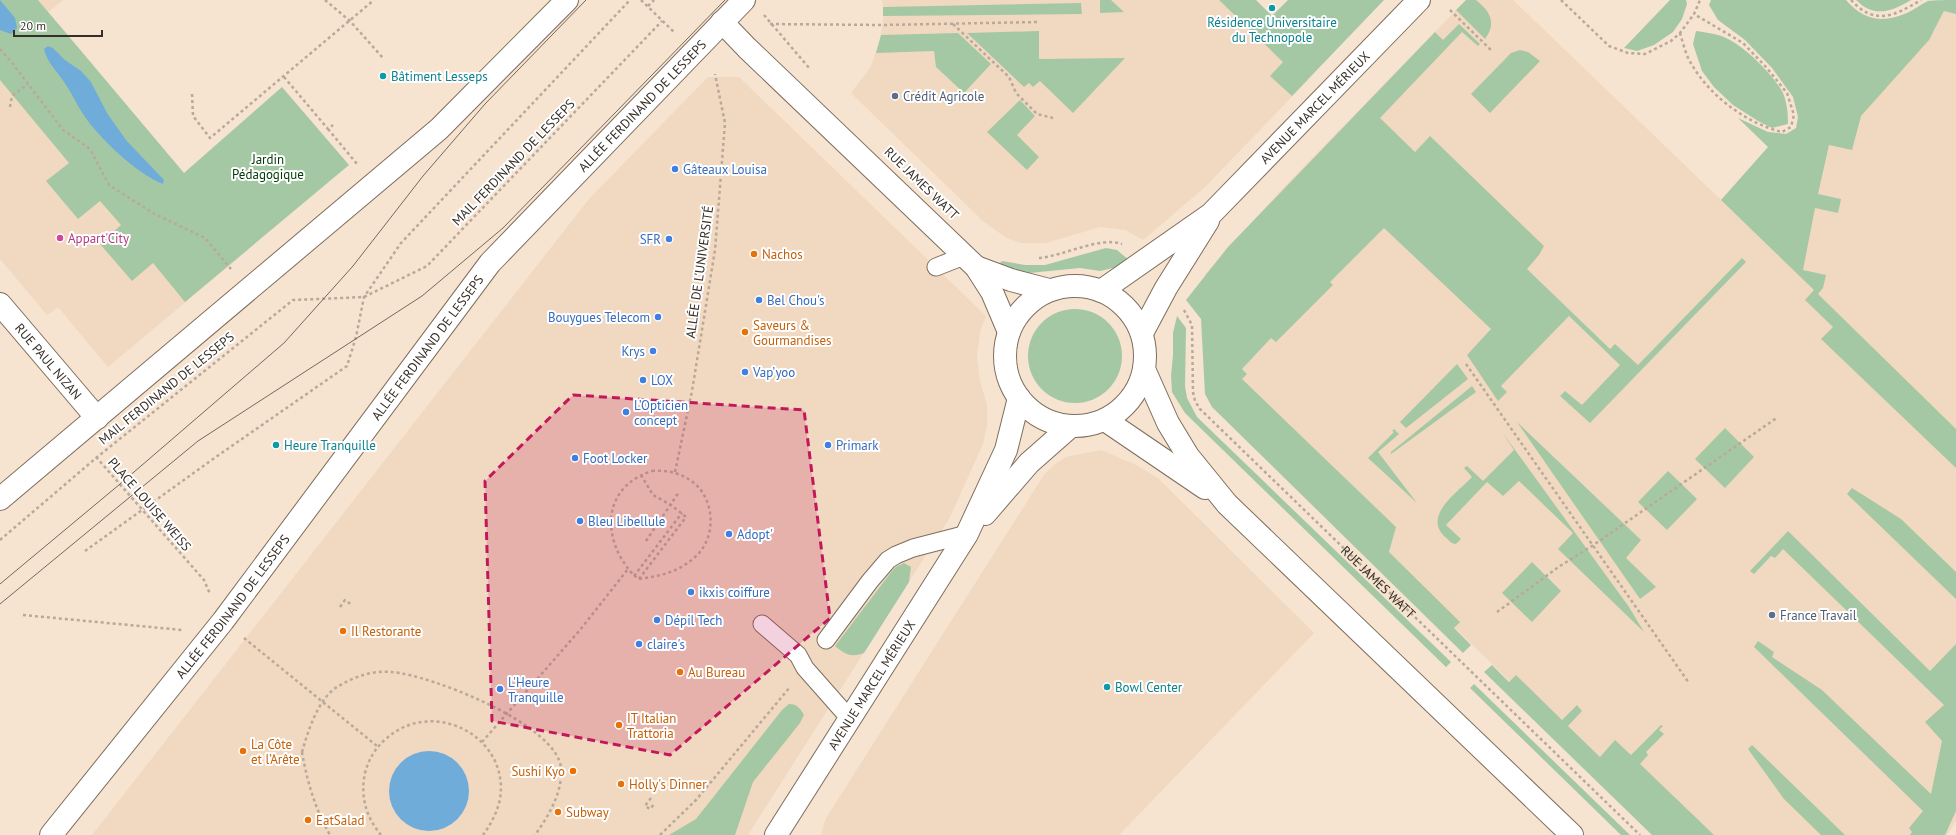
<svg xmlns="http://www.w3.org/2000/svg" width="1956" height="835" viewBox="0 0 1956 835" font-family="'PT Sans',sans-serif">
  <rect width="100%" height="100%" fill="#f6e3d0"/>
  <!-- built -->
  <path fill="#f1d8c0" d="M38,0H63L48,12Z
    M882,0H1225L1308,80L1204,188L1143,240L1125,230L1100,227L1046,243H1021L1005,237L983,221L851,93L870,68L880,41L884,13Z
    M1466,0H1513L1746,224L1934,31L1950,0H1956V821L1947,835H1669L1213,394L1205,274L1287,184Z
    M59,24L248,250L108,367L58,307L47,315L0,259V74Z
    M708,77H739L986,316L980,332L977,357L980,381L987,405V425L983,444L950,517L748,835H92L589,199Z
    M1101,450L1134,464L1158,478L1314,633L1119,835H821L824,823L828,815L1044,475L1054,465L1066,457Z"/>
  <!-- green -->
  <path fill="#a5c8a4" d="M0,0H38L184,173L282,87L349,165L185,302L153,263L132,281L100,244L121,225L100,201L78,219L46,181L69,163L0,80Z
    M1100,0H1111L1124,12L1100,13Z
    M1219,0H1256L1272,16L1288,0H1384L1292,96L1270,76L1283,62Z
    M1466,0H1476C1490,11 1497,23 1485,39L1456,10Z
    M1670,0H1686L1687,4L1682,19L1673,32L1654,45L1637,51L1624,48Z
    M1711,0H1846C1863,20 1882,24 1907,13C1914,10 1921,4 1928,1C1934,0 1949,0 1956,0V14L1944,11L1929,40L1861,116L1852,150L1829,145L1818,194L1841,199L1838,213L1815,208L1803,270L1826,275L1823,288L1818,294L1956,429V468L1821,339L1833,327L1805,300L1814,290L1721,200L1768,147L1738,118L1768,132L1786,134L1796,128L1798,117L1793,97L1772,68L1745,40L1718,20L1709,5Z
    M1856,0H1911C1891,12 1874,18 1856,0Z
    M1081,3L1082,14L883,16V7Z
    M1459,24L1480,44L1478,46L1462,32L1380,118L1415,152L1430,136L1544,246L1539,255L1527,269L1610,349L1615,344L1638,365L1742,258L1746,262L1590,423L1560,396L1565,391L1582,405L1620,365L1569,316L1501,386L1507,392L1498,401L1467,355L1491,329L1384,228L1330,282L1333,285L1276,342L1271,338L1242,369L1247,374L1242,379L1396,527L1389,552L1460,622L1454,628L1471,645L1463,653L1212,407L1205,394L1201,319L1186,300L1228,247L1435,32L1443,40Z
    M1039,31V59L1125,58L1073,113L1040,81L1033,87L1029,83L1024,87L967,33Z
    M1696,31C1703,32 1711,33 1718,35C1740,41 1770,71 1782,91C1787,101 1788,113 1788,124L1772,128L1758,121L1733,105L1714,87L1702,71L1693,44Z
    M958,33L991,64L964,93L936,67L934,51L876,53L881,35Z
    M1520,50L1528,52L1540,61L1490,113L1471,94L1511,53Z
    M1020,100L1035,116L1017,135L1039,157L1027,170L987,132Z
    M1106,248L1117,250L1130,261L1117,267L1100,271L1080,268L1029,273L1014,271L997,266L1002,261L1025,265H1045Z
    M1028 356a47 47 0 1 1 94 0a47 47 0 1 1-94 0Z
    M1177,316L1186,328L1185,386L1187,398L1197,417L1451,662L1446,667L1185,413L1172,392L1171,376L1173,355V333Z
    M1457,364L1468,379L1406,428L1400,422Z
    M1472,386L1476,392L1391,454V452Z
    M1517,422L1641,540L1626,558L1656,587L1640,599Z
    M1725,428L1754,457L1725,488L1695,459Z
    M1394,429L1399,434L1378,452L1417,503L1368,458L1394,432L1392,431Z
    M1502,432L1629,607L1644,632L1558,549L1573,533L1519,481L1503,496L1487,482L1446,525L1461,539L1456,544C1451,544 1448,539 1444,536C1423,515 1458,492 1472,477L1464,468L1467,466L1483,481L1514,450Z
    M1668,471L1697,499L1667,530L1638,502Z
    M1852,488L1901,519L1956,572V599L1847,494Z
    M1788,531L1930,671L1956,644V811L1945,835H1910L1912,832L1909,828L1923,811L1754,647L1758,641L1774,652L1772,657L1822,690L1931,794L1942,741L1925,722L1944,705L1783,549L1775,558L1771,556L1754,574L1750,571Z
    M1532,562L1561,591L1532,622L1502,593Z
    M904,563L911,567L909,582L864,653C850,658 845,654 835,646L892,571L896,567Z
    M1492,665L1509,682L1516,675L1562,720L1577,705L1582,711L1568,726L1600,757L1615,740L1631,755L1661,725L1663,726L1659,730L1664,734L1646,752L1648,755L1640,764L1714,835H1652L1484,672Z
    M1474,684L1630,835H1621L1470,688Z
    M789,704C797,704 800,708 804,715L800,723L753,782L735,835H669L696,819L782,710Z
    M1752,745L1845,835H1821L1784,799L1748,749Z"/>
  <!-- water -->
  <path fill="#70acd9" d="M0,0L15,18L17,28L11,34L0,30Z
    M48,46L53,48L65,60L81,71L91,82L107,113L126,140L164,180L163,184C138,175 97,136 83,114C77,105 72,94 66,85C58,72 47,63 44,49Z
    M389 791a40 40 0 1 1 80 0a40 40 0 1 1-80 0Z"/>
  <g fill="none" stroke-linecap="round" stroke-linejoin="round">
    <!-- lane casing -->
    <g stroke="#7e6e5d" stroke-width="19">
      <path id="lane" d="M936,267L964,256
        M762,624L798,655L805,668L850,719
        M826,640L870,581L888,560L896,555L913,548L967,534"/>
    </g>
    <!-- street casing -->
    <g stroke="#7e6e5d" stroke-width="24">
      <g id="street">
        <path d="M722,22L747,48L976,267L992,292L1009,332"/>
        <path d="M976,267L1011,280L1049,290"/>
        <circle cx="1075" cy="356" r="70"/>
        <path id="s2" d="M1101,291L1211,214L1419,0"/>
        <path id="s3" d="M0,304L97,418"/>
        <path d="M1142,333L1166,288L1208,221"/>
        <path d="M1144,369L1168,423L1188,456L1227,504L1572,835"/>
        <path d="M1105,420L1205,488"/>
        <path d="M0,499L439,129L567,0"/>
        <path d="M985,514L1029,463L1071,426"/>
        <path id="s4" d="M51,835L223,621L490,263L744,0"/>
        <path id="s5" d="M776,835L967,534L1006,450L1019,398"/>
      </g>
    </g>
    <!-- path -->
    <g stroke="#b8a99a" stroke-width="2.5" stroke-dasharray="3 3" stroke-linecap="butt">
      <path d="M325,0L350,21L383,58"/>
      <path d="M641,0L675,33"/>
      <path d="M1561,0L1609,46L1628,53L1645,54L1671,41L1680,33L1694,14L1700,0"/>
      <path d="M1851,0C1875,26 1894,16 1921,0"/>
      <path d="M648,6L654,0"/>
      <path d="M1450,10L1492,51"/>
      <path d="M764,15L810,69"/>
      <path d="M770,24L883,25L1038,22"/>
      <path d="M953,24L1009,77L1016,93L1037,114L1053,118"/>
      <path d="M1680,33C1683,43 1686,56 1692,65C1711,97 1746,123 1782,132L1791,127L1794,115L1787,93L1766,67L1743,43L1694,14"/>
      <path d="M0,49L13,64L63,130L90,149L109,185L153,213L205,238L231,269"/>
      <path d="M284,77L328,129L333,125"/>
      <path d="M192,94L193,116L210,138L374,0"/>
      <path d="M10,107L12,96L28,84"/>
      <path d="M328,129L357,164"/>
      <path d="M1039,258C1064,256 1100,236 1122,244"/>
      <path id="s1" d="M1184,310L1192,325L1193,392L1195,401L1200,409L1640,835"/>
      <path d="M1466,364L1689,683"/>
      <path d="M96,457L204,580L210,594"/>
      <path d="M652,471C665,470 678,472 690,480C715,496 718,537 695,557C679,572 660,576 639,579C631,574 626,566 621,558C601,522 611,484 652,471Z"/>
      <path d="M675,472L692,391L715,250L725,123L715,74"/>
      <path d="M0,540L96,458L293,300L364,297L427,266L662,21"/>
      <path d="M646,541L679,492"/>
      <path d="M85,551L213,459L347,366L356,337L364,297L401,243L630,0"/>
      <path d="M634,576L682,513"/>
      <path d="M639,579L686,517L671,505L653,495L641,475"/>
      <path d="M340,607L345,600L352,605"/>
      <path d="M1497,612L1560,566L1592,546L1778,417"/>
      <path d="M23,615L182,630"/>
      <path d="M244,638L377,746"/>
      <path d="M482,742L580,630L628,569"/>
      <path d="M302,752C307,781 315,809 330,835"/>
      <path d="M651,798L645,806L650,809L655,803"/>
      <path d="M381,835C366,817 360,796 365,773C369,758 376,747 387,738C434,697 510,737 500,799C497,813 491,824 483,835"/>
      <path d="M660,835L696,800L790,687"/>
    </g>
    <!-- lane -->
    <use href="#lane" stroke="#fff" stroke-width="17"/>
    <!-- street -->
    <use href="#street" stroke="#fff" stroke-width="22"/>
    <!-- tram -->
    <path stroke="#73695e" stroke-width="1" d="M0,584L120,484L284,343L353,266L423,176L485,104L586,0
      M0,604L198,441L422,296L503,228L725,0"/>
    <!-- path-bridge -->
    <path stroke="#b8a99a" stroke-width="2.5" stroke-dasharray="3 3" stroke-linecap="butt" d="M302,752C308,731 318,699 337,687C353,677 373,670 392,672C430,675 557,724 561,768C563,792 548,817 535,835"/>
  </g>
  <!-- marked area -->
  <path fill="#c2185b" fill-opacity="0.2" stroke="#c2185b" stroke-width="3" stroke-dasharray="8 5" stroke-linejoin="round" d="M573,395L804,410L830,618L670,755L492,721L485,481Z"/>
  <!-- markers -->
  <g fill="#0f9aa8" stroke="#fff" stroke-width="1.5">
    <circle cx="1272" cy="8" r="4"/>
    <circle cx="383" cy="76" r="4"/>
    <circle cx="276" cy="445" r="4"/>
    <circle cx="1107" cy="687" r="4"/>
  </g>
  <g fill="#5c6f8a" stroke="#fff" stroke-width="1.5">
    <circle cx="895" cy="96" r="4"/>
    <circle cx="1772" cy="615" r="4"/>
  </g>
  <g fill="#3f7fe0" stroke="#fff" stroke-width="1.5">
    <circle cx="675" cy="169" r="4"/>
    <circle cx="669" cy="239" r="4"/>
    <circle cx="759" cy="300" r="4"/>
    <circle cx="658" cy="317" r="4"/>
    <circle cx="653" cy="351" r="4"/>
    <circle cx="745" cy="372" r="4"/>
    <circle cx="643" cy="380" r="4"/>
    <circle cx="626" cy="412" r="4"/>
    <circle cx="828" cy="445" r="4"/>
    <circle cx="575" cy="458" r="4"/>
    <circle cx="580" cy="521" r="4"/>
    <circle cx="729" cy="534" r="4"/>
    <circle cx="691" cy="592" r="4"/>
    <circle cx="657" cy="620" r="4"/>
    <circle cx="639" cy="644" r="4"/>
    <circle cx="500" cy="689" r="4"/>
  </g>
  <circle fill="#d1479c" stroke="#fff" stroke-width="1.5" cx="60" cy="238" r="4"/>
  <g fill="#e8710a" stroke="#fff" stroke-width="1.5">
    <circle cx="754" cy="254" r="4"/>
    <circle cx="745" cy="332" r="4"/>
    <circle cx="343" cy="631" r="4"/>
    <circle cx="680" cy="672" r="4"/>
    <circle cx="619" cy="725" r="4"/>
    <circle cx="243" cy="751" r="4"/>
    <circle cx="573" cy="771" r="4"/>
    <circle cx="621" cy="784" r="4"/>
    <circle cx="558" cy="812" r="4"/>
    <circle cx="308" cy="820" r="4"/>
  </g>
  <g text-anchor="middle" stroke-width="4" stroke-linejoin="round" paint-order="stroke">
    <!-- culture labels -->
    <g font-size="13" fill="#0d838f" stroke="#fff" text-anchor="start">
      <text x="1272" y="27" text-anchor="middle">Résidence Universitaire<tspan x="1272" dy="15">du Technopole</tspan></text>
      <text x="391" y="81">Bâtiment Lesseps</text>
      <text x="284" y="450">Heure Tranquille</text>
      <text x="1115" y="692">Bowl Center</text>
    </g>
    <!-- service labels -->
    <g font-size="13" fill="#4e5e75" stroke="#fff" text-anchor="start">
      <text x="903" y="101">Crédit Agricole</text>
      <text x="1780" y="620">France Travail</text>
    </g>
    <!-- street labels -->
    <g font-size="13" fill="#362f28" stroke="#fff">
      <text dy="5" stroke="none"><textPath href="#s4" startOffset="940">ALLÉE FERDINAND DE LESSEPS</textPath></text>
      <text dy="5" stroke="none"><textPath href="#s2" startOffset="283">AVENUE MARCEL MÉRIEUX</textPath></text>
      <text transform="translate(513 162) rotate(-46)" y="5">MAIL FERDINAND DE LESSEPS</text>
      <text transform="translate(922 183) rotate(44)" y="5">RUE JAMES WATT</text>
      <text transform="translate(699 272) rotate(-82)" y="5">ALLÉE DE L'UNIVERSITÉ</text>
      <text dy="5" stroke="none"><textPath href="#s4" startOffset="616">ALLÉE FERDINAND DE LESSEPS</textPath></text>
      <text dy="5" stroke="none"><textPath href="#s3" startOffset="75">RUE PAUL NIZAN</textPath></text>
      <text transform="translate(166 388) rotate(-39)" y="5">MAIL FERDINAND DE LESSEPS</text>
      <text transform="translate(150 504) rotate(49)" y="5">PLACE LOUISE WEISS</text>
      <text dy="5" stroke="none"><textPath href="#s1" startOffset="351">RUE JAMES WATT</textPath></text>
      <text dy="5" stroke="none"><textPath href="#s4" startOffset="292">ALLÉE FERDINAND DE LESSEPS</textPath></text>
      <text dy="5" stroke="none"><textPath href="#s5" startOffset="178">AVENUE MARCEL MÉRIEUX</textPath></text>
    </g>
    <!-- park labels -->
    <g font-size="13" fill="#003704" stroke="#fff">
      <text x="268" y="164">Jardin<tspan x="268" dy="15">Pédagogique</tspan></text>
    </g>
    <!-- shop labels -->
    <g font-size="13" fill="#366cbe" stroke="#fff" text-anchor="start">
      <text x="683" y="174">Gâteaux Louisa</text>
      <text x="661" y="244" text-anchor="end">SFR</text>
      <text x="767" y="305">Bel Chou's</text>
      <text x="650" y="322" text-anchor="end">Bouygues Telecom</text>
      <text x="645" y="356" text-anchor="end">Krys</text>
      <text x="753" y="377">Vap’yoo</text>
      <text x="651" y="385">LOX</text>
      <text x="634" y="410">L’Opticien<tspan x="634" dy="15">concept</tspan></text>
      <text x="836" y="450">Primark</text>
      <text x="583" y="463">Foot Locker</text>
      <text x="588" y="526">Bleu Libellule</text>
      <text x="737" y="539">Adopt'</text>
      <text x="699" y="597">ikxis coiffure</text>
      <text x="665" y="625">Dépil Tech</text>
      <text x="647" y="649">claire's</text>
      <text x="508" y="687">L'Heure<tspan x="508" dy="15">Tranquille</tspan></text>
    </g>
    <!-- hotel labels -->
    <g font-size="13" fill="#b23c85" stroke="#fff" text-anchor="start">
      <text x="68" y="243">Appart'City</text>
    </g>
    <!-- food labels -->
    <g font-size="13" fill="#c56008" stroke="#fff" text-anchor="start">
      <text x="762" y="259">Nachos</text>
      <text x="753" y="330">Saveurs &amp;<tspan x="753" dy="15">Gourmandises</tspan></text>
      <text x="351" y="636">Il Restorante</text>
      <text x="688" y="677">Au Bureau</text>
      <text x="627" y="723">IT Italian<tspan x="627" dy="15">Trattoria</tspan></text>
      <text x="251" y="749">La Côte<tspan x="251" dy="15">et l’Arête</tspan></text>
      <text x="565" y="776" text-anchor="end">Sushi Kyo</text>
      <text x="629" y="789">Holly's Dinner</text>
      <text x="566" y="817">Subway</text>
      <text x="316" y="825">EatSalad</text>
    </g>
  </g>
  <!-- scale -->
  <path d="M14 30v6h88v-6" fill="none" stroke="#362f28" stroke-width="2"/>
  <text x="20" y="30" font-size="12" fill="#362f28" stroke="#ffffff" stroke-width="3" paint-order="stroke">20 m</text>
</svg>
